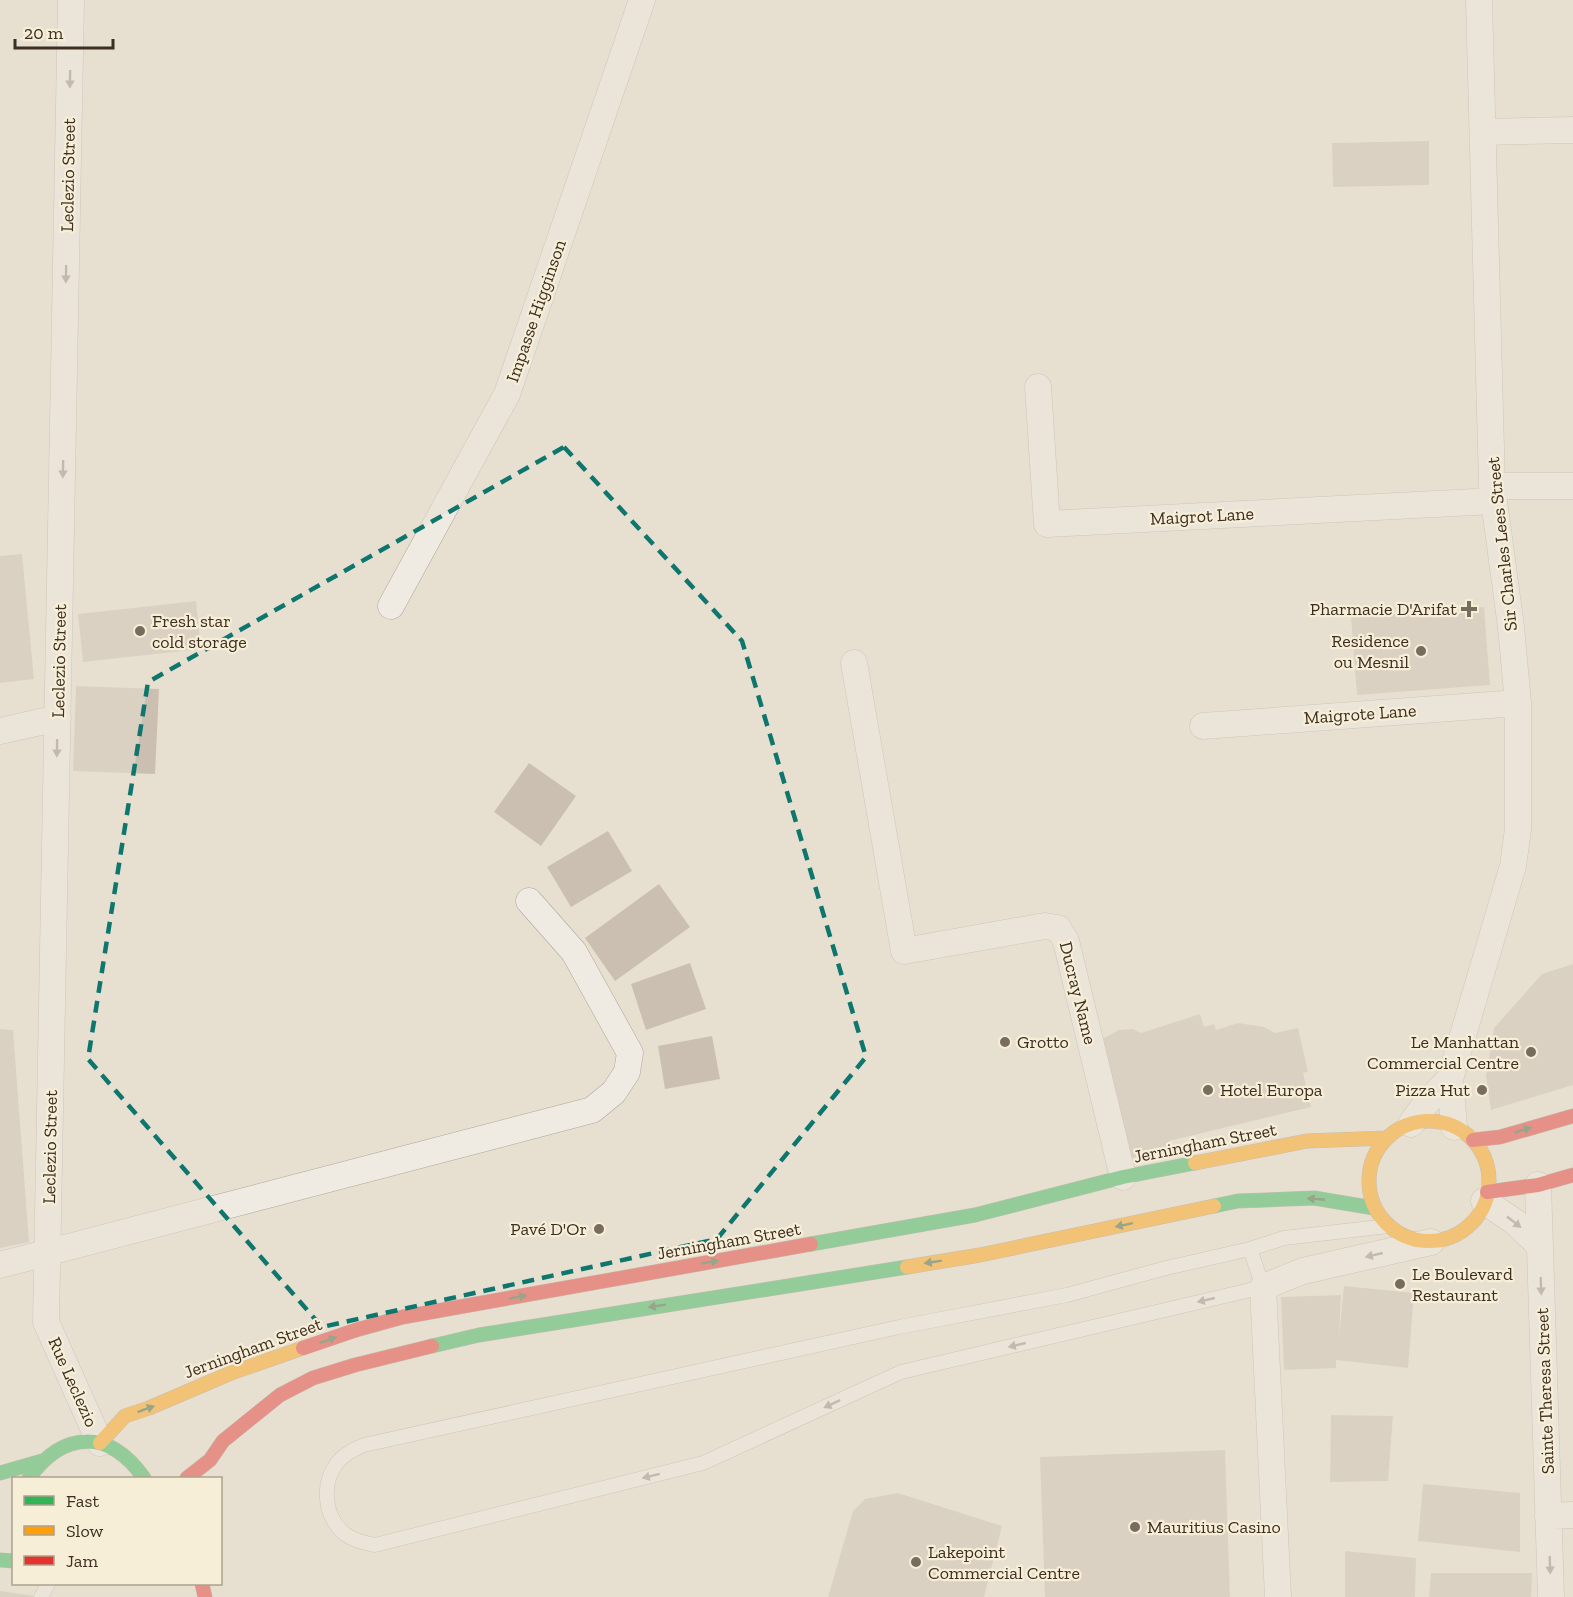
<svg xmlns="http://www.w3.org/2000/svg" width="1573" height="1597" viewBox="0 0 1573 1597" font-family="'Zilla Slab',serif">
  <rect width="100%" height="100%" fill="#e7e0d1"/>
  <!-- building -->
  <path fill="#cbbfb2" d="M1429,141V185L1333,187L1332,143Z
    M22,554L34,679L0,683V556Z
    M196,601L201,649L83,662L78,614Z
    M1484,607L1490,685L1357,695L1351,617Z
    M76,686L159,689L155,774L73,771Z
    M529,763L576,796L541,846L494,812Z
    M608,831L632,871L571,907L547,867Z
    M659,884L690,927L615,981L585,938Z
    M690,963L706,1009L646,1030L631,984Z
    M1573,964V1085L1491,1110L1486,1076L1494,1028L1542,974Z
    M1200,1014L1204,1027L1214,1024L1216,1030L1238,1023L1264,1027L1275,1033L1298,1028L1308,1072L1303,1073L1311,1107L1169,1141L1171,1149L1125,1160L1098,1043L1104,1038L1119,1030L1133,1029L1141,1033Z
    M0,1029L13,1030L29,1242L0,1248Z
    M712,1036L720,1079L665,1089L658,1046Z
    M1344,1286L1414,1293L1408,1368L1336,1360V1368L1284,1370L1281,1297L1341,1295L1339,1337Z
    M1331,1415L1393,1416L1388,1481L1330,1482Z
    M1225,1450L1230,1597H1045L1040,1457Z
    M1423,1484L1520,1493V1552L1418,1541Z
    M898,1493L1002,1526L984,1597H828L853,1511L865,1499Z
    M1345,1551L1416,1558L1415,1597H1345Z
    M1431,1573H1532L1531,1597H1429Z
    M0,1591L35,1596V1597H0Z"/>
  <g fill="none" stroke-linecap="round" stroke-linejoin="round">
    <!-- lane casing -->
    <g stroke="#ada599" stroke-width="15">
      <path id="lane" d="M1250,1249L1263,1287L901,1372L703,1463L375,1545C365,1543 354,1541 345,1534C324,1517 321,1484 337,1463C344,1454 354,1449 364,1445L899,1327L1067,1295L1166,1268L1250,1249L1284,1238L1388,1226
        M41,1597L48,1584"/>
    </g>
    <!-- street casing -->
    <g stroke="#ada599" stroke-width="27">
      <path id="street" d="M71,0L46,1322L100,1443
        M1483,132L1573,130
        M1038,387L1047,524L1494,501
        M1492,486H1573
        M391,606L507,394L642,0
        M854,663L904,951L1045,926L1058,928L1066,941L1123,1177
        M1203,726L1518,703
        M0,731L58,718
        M1411,1124L1427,1102L1450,1079
        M1454,1127L1450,1079L1513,866L1518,829V703L1511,627L1492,486L1479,0
        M1538,1185L1551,1597
        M1484,1201L1515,1222L1540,1246
        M0,1265L592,1110L614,1092L627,1072L630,1053L574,952L529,901
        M1548,1516L1573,1515
        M1278,1597L1263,1287L1303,1271L1431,1242"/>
    </g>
    <!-- fast casing -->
    <g stroke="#9c958a" stroke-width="15">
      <path id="fast" d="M1214,1206L1238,1201L1314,1198L1374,1208
        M811,1244L975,1215L1123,1177L1195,1163
        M432,1346L479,1335L907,1267
        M0,1473L42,1461
        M29,1478C64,1430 109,1429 144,1478
        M0,1560L14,1561"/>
    </g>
    <!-- slow casing -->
    <g stroke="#9c958a" stroke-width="15">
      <path id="slow" d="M1369 1181a60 60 0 1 1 120 0a60 60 0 1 1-120 0Z
        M1195,1163L1307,1141L1387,1138
        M907,1267L980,1255L1214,1206
        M100,1443L125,1416L149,1408L231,1373L303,1348"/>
    </g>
    <!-- jam casing -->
    <g stroke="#9c958a" stroke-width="15">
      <path id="jam" d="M1473,1140L1500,1137L1573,1116
        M1487,1192L1538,1185L1573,1175
        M303,1348L356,1330L403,1317L811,1244
        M187,1478L210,1460L223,1441L280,1395L313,1378L355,1365L432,1346
        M202,1584L205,1597"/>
    </g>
    <!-- lane -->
    <use href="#lane" stroke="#efebe3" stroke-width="14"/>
    <!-- street -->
    <use href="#street" stroke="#efebe3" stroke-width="26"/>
    <!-- fast -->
    <use href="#fast" stroke="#30b455" stroke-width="14"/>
    <!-- slow -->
    <use href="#slow" stroke="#ff9f0a" stroke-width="14"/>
    <!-- jam -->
    <use href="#jam" stroke="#e5322d" stroke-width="14"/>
  </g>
  <!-- one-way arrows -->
  <defs><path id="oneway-solid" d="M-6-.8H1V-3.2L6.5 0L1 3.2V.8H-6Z" transform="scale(1.5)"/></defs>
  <g fill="#968c82">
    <use href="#oneway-solid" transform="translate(70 79) rotate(91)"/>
    <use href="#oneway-solid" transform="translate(66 274) rotate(91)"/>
    <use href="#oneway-solid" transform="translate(63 469) rotate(91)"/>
    <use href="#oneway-solid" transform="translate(57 748) rotate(91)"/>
    <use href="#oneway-solid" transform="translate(1514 1222) rotate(38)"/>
    <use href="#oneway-solid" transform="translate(1374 1255) rotate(167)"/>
    <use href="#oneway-solid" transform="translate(1541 1286) rotate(88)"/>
    <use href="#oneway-solid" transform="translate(1206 1300) rotate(167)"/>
    <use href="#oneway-solid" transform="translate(1017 1345) rotate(167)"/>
    <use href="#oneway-solid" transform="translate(832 1404) rotate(155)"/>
    <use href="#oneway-solid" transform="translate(651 1476) rotate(166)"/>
    <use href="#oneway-solid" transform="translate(1550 1565) rotate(88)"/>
  </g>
  <g fill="#385d33">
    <use href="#oneway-solid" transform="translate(1523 1130) rotate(-16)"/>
    <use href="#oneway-solid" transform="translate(1316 1199) rotate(-175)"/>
    <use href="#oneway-solid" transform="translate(1124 1225) rotate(168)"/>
    <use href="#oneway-solid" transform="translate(710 1262) rotate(-10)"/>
    <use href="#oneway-solid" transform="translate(933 1262) rotate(171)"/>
    <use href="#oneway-solid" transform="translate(518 1297) rotate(-10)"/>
    <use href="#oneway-solid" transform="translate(657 1306) rotate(171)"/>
    <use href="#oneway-solid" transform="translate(328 1340) rotate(-19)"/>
    <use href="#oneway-solid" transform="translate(146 1409) rotate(-20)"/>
  </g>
  <!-- marked area -->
  <path d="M0 0H1573V1597H0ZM564,447L742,641L866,1057L717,1239L322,1327L88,1059L148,682Z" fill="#e7e0d1" fill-opacity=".55" fill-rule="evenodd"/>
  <path fill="none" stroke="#0f766e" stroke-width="4.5" stroke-dasharray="12 8" stroke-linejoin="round" d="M564,447L742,641L866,1057L717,1239L322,1327L88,1059L148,682Z"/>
  <!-- markers -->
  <g fill="#786c5e" stroke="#f7eed8" stroke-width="2">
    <path d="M1466 600h6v6h6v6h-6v6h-6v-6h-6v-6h6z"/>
    <circle cx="140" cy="631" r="6"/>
    <circle cx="1421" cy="651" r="6"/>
    <circle cx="1005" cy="1042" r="6"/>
    <circle cx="1531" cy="1052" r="6"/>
    <circle cx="1208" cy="1090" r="6"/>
    <circle cx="1482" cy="1090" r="6"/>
    <circle cx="599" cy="1229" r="6"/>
    <circle cx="1400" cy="1284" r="6"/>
    <circle cx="1135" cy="1527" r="6"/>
    <circle cx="916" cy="1562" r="6"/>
  </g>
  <g text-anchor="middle" stroke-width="4.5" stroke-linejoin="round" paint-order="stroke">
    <!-- street labels -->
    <g font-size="18" fill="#3d2e20" stroke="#f7eed8">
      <text transform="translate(68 175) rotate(-89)" y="6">Leclezio Street</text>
      <text transform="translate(536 311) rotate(-71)" y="6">Impasse Higginson</text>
      <text transform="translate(1202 516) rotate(-3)" y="6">Maigrot Lane</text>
      <text transform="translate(1502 544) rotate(-96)" y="6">Sir Charles Lees Street</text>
      <text transform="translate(59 661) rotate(-89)" y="6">Leclezio Street</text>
      <text transform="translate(1360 714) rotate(-4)" y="6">Maigrote Lane</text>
      <text transform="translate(1078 993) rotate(76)" y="6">Ducray Name</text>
      <text transform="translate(1205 1143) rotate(-11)" y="6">Jerningham Street</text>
      <text transform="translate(50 1147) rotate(-89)" y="6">Leclezio Street</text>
      <text transform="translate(729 1241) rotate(-10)" y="6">Jerningham Street</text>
      <text transform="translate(253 1348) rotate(-20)" y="6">Jerningham Street</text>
      <text transform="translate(73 1382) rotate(66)" y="6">Rue Leclezio</text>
      <text transform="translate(1545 1391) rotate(-92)" y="6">Sainte Theresa Street</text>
    </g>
    <!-- poi labels -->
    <g font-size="18" fill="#3d2e20" stroke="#f7eed8" text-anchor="start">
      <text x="1457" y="615" text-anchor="end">Pharmacie D'Arifat</text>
      <text x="152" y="627">Fresh star<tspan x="152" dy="21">cold storage</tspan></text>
      <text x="1409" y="647" text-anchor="end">Residence<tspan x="1409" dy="21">ou Mesnil</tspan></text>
      <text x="1017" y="1048">Grotto</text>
      <text x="1519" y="1048" text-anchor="end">Le Manhattan<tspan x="1519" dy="21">Commercial Centre</tspan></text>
      <text x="1220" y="1096">Hotel Europa</text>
      <text x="1470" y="1096" text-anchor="end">Pizza Hut</text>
      <text x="587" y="1235" text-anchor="end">Pavé D'Or</text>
      <text x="1412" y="1280">Le Boulevard<tspan x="1412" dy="21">Restaurant</tspan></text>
      <text x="1147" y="1533">Mauritius Casino</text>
      <text x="928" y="1558">Lakepoint<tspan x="928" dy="21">Commercial Centre</tspan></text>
    </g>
  </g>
  <!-- legend -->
  <rect x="12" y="1477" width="210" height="108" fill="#f7eed8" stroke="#ada18e" stroke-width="1.5"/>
  <rect x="24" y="1496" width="30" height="9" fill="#30b455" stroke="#ada18e" stroke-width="1.5"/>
  <text x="66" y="1507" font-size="18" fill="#3d2e20">Fast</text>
  <rect x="24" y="1526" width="30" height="9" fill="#ff9f0a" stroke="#ada18e" stroke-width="1.5"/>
  <text x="66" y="1537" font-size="18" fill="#3d2e20">Slow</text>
  <rect x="24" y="1556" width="30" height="9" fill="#e5322d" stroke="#ada18e" stroke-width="1.5"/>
  <text x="66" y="1567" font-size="18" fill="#3d2e20">Jam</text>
  <!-- scale -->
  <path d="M15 39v9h98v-9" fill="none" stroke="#3d2e20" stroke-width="3"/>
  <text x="24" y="39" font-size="18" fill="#3d2e20" stroke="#f7eed8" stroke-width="4.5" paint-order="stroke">20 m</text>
</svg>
